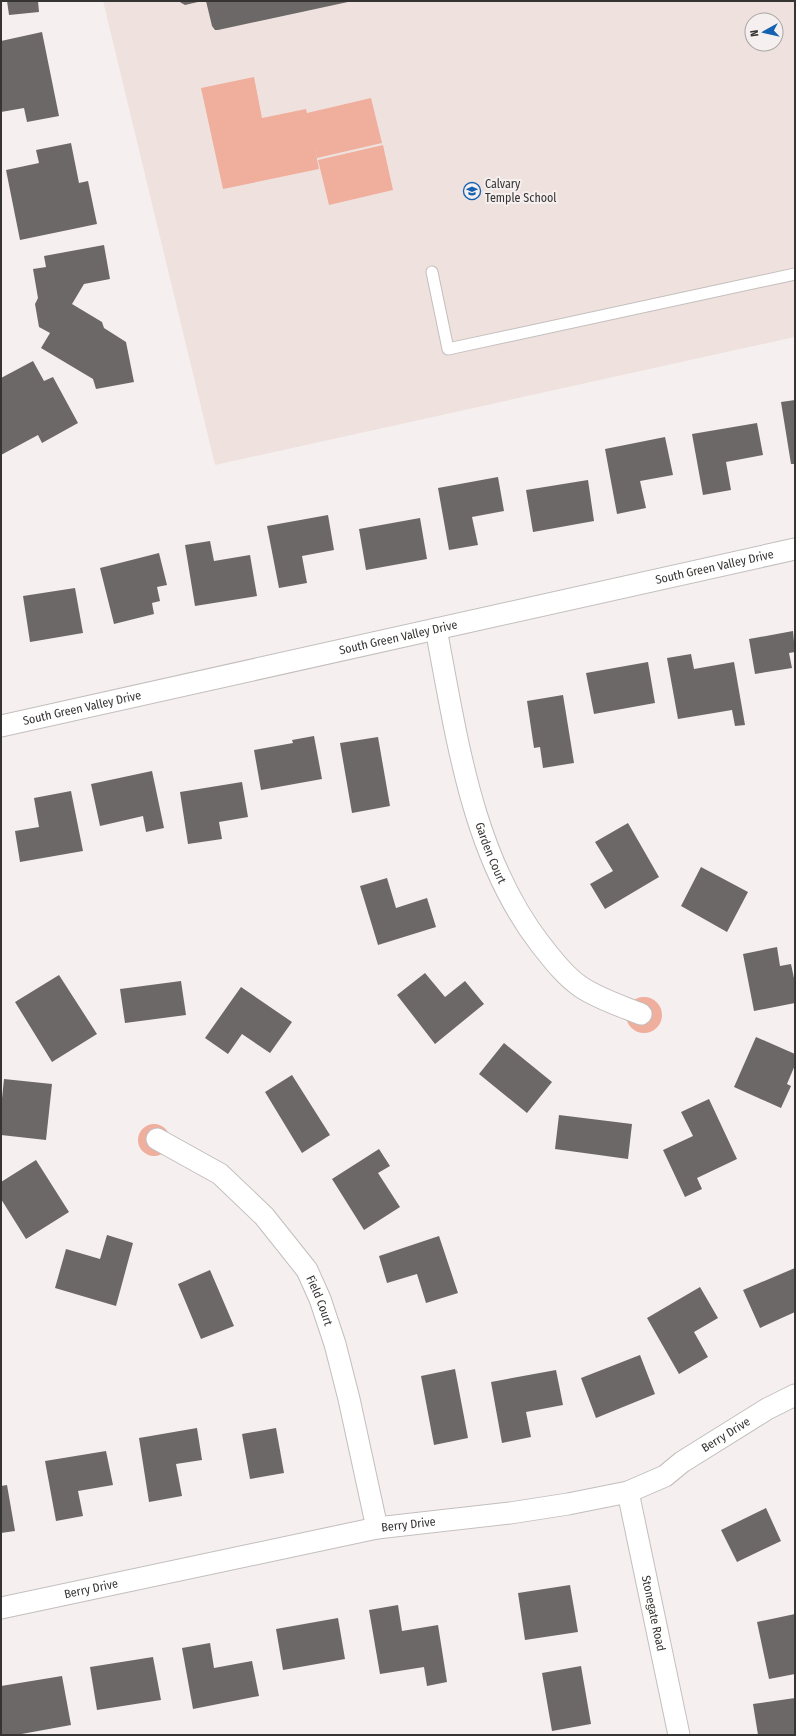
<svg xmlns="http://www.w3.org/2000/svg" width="796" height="1736" viewBox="0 0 796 1736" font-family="'Fira Sans Condensed',sans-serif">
  <rect width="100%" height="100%" fill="#f5f0ef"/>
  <!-- built -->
  <path fill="#efe2de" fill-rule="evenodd" d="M103,1H795V337L215,465ZM752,20H776V44H752Z"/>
  <!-- green -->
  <path fill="#f0ae9d" d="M254,77L262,118L306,109L307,113L371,98L382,143L317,158L314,144L319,169L223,189L201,88Z
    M383,145L393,190L329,205L318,160Z
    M626 1015a18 18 0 1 1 36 0a18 18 0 1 1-36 0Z
    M138 1140a16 16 0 1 1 32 0a16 16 0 1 1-32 0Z"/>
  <!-- building -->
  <path fill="#6c6867" d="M7,1H38L39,12L9,15Z
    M178,1H198V2L185,5Z
    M206,1H348V2L218,30H215L212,26Z
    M42,32L59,116L27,122L24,108L1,112V41Z
    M71,143L79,183L88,181L97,224L20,240L6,170L39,163L36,150Z
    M104,245L110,279L84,284L72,304L102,322L104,328L126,342L134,382L96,389L93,379L41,348L50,333L39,327L35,304L38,298L33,269L46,267L44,256Z
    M33,361L44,381L53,377L78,423L42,443L38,435L1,455V378Z
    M795,400V464H791L781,402Z
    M757,423L763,455L726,462L731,490L703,495L692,434Z
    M665,437L673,475L640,481L646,508L617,514L605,449Z
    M498,477L504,511L472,517L478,545L449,550L438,488Z
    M588,480L594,521L533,532L526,490Z
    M328,515L334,550L302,556L307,583L279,588L267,526Z
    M420,518L427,559L366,570L359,529Z
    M210,541L214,561L250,555L257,596L195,606L185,545Z
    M159,553L167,585L157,587L160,601L152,603L154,614L114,624L100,568Z
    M75,588L83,633L30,642L23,596Z
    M793,631L795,652L789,653L792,668L755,674L749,639Z
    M691,654L694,669L734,662L745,725L735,726L732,710L678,719L667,658Z
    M648,662L655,703L594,714L586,673Z
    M563,695L574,763L543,768L540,747L534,748L527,701Z
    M314,736L322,779L261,790L254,750L293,743L292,740Z
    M378,737L390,806L352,813L340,743Z
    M152,771L164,828L146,832L143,816L100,826L91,784Z
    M242,782L248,817L219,822L222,839L188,844L180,792Z
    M71,791L83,851L20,862L15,831L39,827L34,798Z
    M628,823L659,877L605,909L590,884L613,871L595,842Z
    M701,867L748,892L727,932L681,906Z
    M387,878L396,908L427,898L436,927L378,945L360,886Z
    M777,947L780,966L791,964L795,983V1003L754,1011L743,954Z
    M425,973L445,997L465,981L484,1004L435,1044L397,995Z
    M59,975L97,1034L52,1062L15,1002Z
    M181,981L186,1015L125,1023L120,989Z
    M241,987L292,1022L270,1053L242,1034L228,1054L205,1038Z
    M756,1037L795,1054V1065L787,1084L791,1086L781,1108L734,1087Z
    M504,1043L552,1082L527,1113L479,1074Z
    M292,1075L330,1135L302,1153L265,1092Z
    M4,1079L52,1084L46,1140L1,1135V1108Z
    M709,1099L737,1159L697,1178L702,1189L685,1197L663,1150L693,1136L681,1112Z
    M559,1115L632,1124L628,1159L555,1149Z
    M379,1149L390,1166L378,1173L400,1207L364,1230L332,1179Z
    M36,1160L69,1212L26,1239L1,1199V1182Z
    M107,1235L133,1243L116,1306L55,1288L66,1249L100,1259Z
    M439,1236L458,1293L426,1303L417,1274L387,1283L379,1256Z
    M795,1268V1312L760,1328L743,1290Z
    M210,1270L234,1326L201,1339L178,1284Z
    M700,1287L718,1318L694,1332L708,1357L679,1374L647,1318Z
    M640,1355L655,1394L596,1418L581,1378Z
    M455,1369L468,1438L434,1445L421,1376Z
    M556,1370L563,1405L526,1412L531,1437L502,1443L491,1382Z
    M197,1428L202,1460L176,1464L182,1496L149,1502L139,1438Z
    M276,1428L284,1473L250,1479L242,1434Z
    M106,1451L113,1485L78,1491L83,1516L56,1521L45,1461Z
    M7,1485L15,1531L1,1533V1486Z
    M766,1508L781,1541L737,1562L721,1530Z
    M570,1585L578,1632L525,1640L518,1593Z
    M398,1605L402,1631L438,1625L447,1682L427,1686L424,1667L380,1674L369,1610Z
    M795,1614V1674L769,1679L757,1622Z
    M338,1618L345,1659L283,1670L276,1629Z
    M210,1643L214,1668L252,1661L259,1696L193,1709L182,1648Z
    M153,1657L161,1700L97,1710L90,1667Z
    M581,1666L591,1724L552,1731L542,1673Z
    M62,1676L71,1725L16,1735H1V1686Z
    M795,1698V1735H758L753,1704Z"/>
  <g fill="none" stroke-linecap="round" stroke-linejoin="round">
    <!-- service casing -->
    <g stroke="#c3bebd" stroke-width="13">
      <path id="service" d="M432,272L448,349L795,274"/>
    </g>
    <!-- minor casing -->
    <g stroke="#c3bebd" stroke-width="23">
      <g id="minor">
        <path id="s1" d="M436,629C457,738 472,856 541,945C553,960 565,976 581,987C599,999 621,1006 641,1014"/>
        <path id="s2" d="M1,726L795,549"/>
        <path id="s3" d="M157,1139L220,1174L264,1216L307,1270L320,1299L335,1344L349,1399L377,1528"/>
        <path id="s4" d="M628,1492L679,1735"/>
        <path id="s5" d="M1,1608L377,1528L510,1513L568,1504L628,1492L665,1476L682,1462L767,1409L795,1395"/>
      </g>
    </g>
    <!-- service -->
    <use href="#service" stroke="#fff" stroke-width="11"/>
    <!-- minor -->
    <use href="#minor" stroke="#fff" stroke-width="21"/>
  </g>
  <!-- icons -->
  <defs>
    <g id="school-ring" transform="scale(0.9)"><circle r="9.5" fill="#f5f0ef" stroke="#1462b1" stroke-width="1.5"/><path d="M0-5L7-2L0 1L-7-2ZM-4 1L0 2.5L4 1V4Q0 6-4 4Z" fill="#1462b1"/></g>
  </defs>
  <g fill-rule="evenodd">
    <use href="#school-ring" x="472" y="191"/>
  </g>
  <g text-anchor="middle" stroke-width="4" stroke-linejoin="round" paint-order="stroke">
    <!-- poi labels -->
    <g font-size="12" fill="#363433" stroke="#f5f0ef" text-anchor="start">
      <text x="485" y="188">Calvary<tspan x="485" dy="14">Temple School</tspan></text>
    </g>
    <!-- street labels -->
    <g font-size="12" fill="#363433" stroke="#f5f0ef">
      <text dy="4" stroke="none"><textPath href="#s2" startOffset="731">South Green Valley Drive</textPath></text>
      <text dy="4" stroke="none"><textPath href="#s2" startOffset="407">South Green Valley Drive</textPath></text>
      <text dy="4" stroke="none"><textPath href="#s2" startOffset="83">South Green Valley Drive</textPath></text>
      <text dy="4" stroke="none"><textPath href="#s1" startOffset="231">Garden Court</textPath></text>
      <text dy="4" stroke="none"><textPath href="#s3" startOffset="235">Field Court</textPath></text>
      <text dy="4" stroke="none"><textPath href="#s5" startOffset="752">Berry Drive</textPath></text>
      <text dy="4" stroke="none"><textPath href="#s5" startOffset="416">Berry Drive</textPath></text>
      <text dy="4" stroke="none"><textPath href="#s5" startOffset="92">Berry Drive</textPath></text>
      <text dy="4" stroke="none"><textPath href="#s4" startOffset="124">Stonegate Road</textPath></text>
    </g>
  </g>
  <!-- border -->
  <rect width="796" height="1736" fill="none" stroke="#363433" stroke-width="4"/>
  <!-- north arrow -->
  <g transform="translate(764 32) rotate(262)"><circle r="19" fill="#f5f0ef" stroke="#a9a5a4"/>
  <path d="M0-3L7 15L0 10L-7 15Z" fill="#1462b1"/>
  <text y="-6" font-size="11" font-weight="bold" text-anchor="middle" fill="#363433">N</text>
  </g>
</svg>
